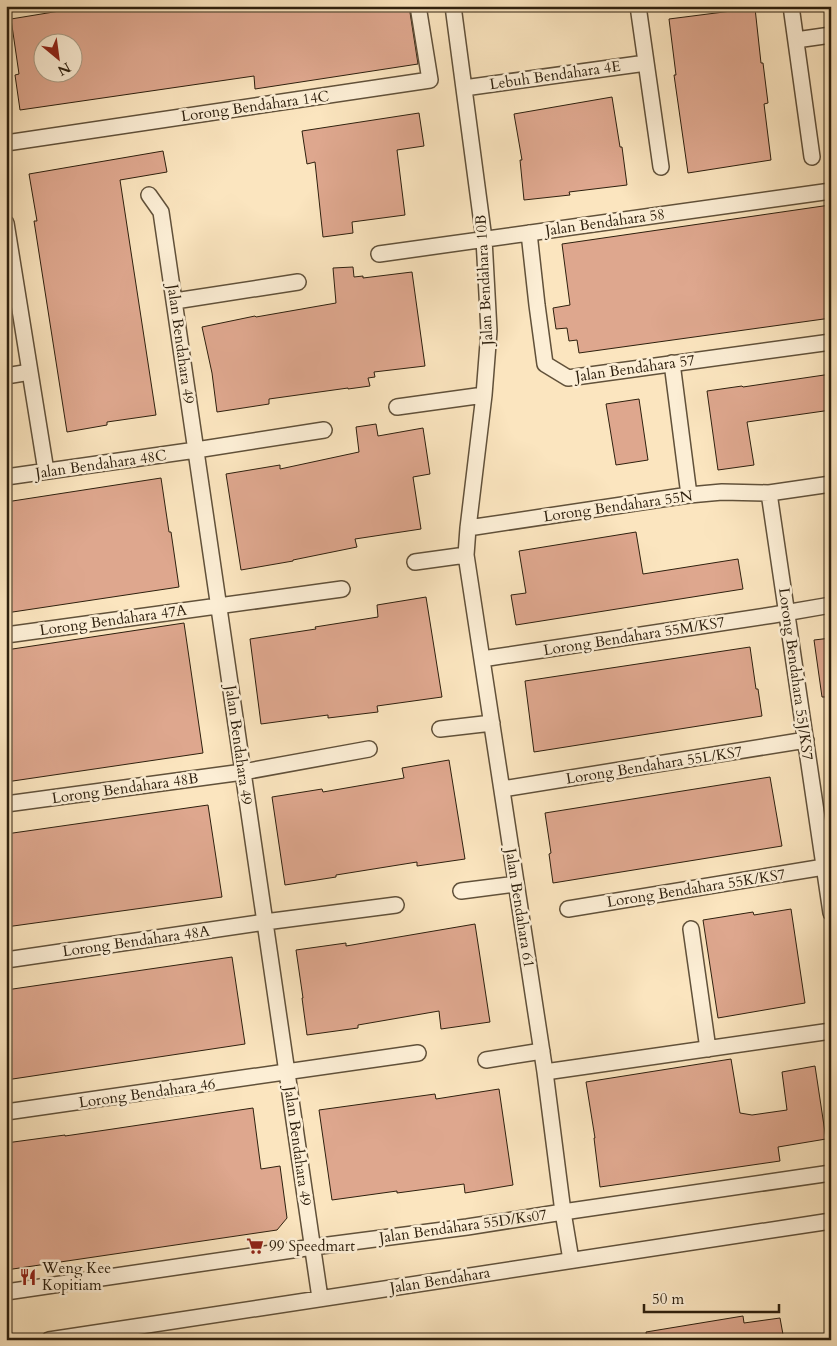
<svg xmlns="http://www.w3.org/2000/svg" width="837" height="1346" viewBox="0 0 837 1346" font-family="Cardo,serif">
  <rect width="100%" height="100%" fill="#fbe5bf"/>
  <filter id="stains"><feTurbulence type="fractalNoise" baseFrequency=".004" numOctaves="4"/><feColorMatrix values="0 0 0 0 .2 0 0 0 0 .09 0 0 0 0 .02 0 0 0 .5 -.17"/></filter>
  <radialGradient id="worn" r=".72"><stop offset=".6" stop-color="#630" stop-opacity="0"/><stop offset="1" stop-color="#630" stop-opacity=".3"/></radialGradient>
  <!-- building -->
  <path fill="#dea78e" stroke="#2e200e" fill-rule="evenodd" d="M90,6H409L418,64L255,89L254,76L20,110L15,75L19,74L11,19ZM42,42H72L73,72H42Z
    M755,8L761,63H763L768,103L764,104L771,160L688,173L674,75H676L669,19Z
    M612,97L620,147H622L627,185L569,192L570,195L524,200L520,160H522L514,114Z
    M419,113L424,146L397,150L405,215L352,222L353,233L323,237L315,162L307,164L302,131Z
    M163,151L167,172L120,180L156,415L107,422V425L67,432L34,221H37L29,174Z
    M830,205L831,214V318L579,353L577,340L569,341L567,328L556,329L553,308L570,305L562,244Z
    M353,267L354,277L363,276V278L412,272L425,366L374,372L375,377L368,378L370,386L348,389V388L269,399V404L217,412L212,373L202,327L255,316L256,317L336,303L333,268Z
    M831,374V410L747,422L754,465L718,470L707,391L742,386L743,387Z
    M639,399L648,460L616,465L606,404Z
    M376,424L378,436L423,428L430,474L413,477L421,529L355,539L357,547L293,560V561L241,570L226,474L280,465V469L359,452L356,427Z
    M161,478L169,532H171L179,587L6,613V502Z
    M636,532L643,574L738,559L743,589L516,625L511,595L526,593L519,551Z
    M426,597L442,697L377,706L378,712L328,718V715L261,724L250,639L316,629L315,627L378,617L377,605Z
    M184,623L203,753L6,782V650Z
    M831,638V697H822L814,640Z
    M750,647L756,689H758L762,716L534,752L525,681Z
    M449,760L465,859L417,866V862L336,875V877L285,885L272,797L322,789L323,792L404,778L402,768Z
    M770,777L782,846L553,883L549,854L551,853L545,813Z
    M208,805L222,897L6,927V834Z
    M791,909L805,1003L718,1018L703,920L753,912L754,915Z
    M475,924L490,1022L441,1029L439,1011L358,1025V1028L307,1035L302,998H303L296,950L346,943V946Z
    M232,957L245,1044L6,1080V990Z
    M731,1059L740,1113L752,1115L787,1110L782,1072L815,1066L826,1139L778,1147L780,1161L600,1187L594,1138H595L586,1082Z
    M499,1089L513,1185L465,1193L464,1184L397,1193V1191L332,1200L319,1110L435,1094L436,1099Z
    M253,1108L261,1169L280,1166L287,1218L277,1230L6,1270V1143L65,1135V1136L106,1130Z
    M743,1316L744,1323L780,1318L784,1340H647L646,1332Z"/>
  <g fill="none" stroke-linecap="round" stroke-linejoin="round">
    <!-- street casing -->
    <g stroke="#61513a" stroke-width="18">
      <path id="street" d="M453,6L484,239L489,331L484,395L468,528L466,555L545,1072L563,1212L571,1260
        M638,6L661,167
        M791,6L812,157
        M796,40L831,35
        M464,88L646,63
        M6,143L430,80L418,6
        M149,195L161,212L320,1298
        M6,223L46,471
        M529,233L537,305L545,364L568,378L831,342
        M379,254L831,191
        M175,301L298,282
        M672,363L689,495
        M6,376L30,372
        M397,407L484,395
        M6,477L196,450L324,430
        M769,493L831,913
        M468,528L689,495L722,492L769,493L831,484
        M415,562L466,555
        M6,635L342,589
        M482,659L773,615L831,605
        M440,729L492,723
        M502,789L806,740
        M6,804L243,772L369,749
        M461,891L516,884
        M568,909L824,867
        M691,929L708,1049
        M6,960L265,922L396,905
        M486,1060L542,1051
        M545,1072L831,1031
        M6,1112L418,1053
        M6,1292L313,1247L467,1227L563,1212L831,1173
        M49,1340L831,1221"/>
    </g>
    <!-- street -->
    <use href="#street" stroke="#fceed5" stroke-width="15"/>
  </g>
  <!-- icons -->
  <defs>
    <g id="supermarket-bare" transform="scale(1.35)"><path d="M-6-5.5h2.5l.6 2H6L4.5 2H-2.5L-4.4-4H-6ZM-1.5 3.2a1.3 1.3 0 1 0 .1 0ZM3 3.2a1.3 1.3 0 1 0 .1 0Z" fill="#8f2418" stroke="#fceed5" stroke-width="2.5" paint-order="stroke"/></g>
    <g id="restaurant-bare" transform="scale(1.35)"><path d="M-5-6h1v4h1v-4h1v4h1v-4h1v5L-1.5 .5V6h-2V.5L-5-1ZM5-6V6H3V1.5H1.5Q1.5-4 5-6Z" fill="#8f2418" stroke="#fceed5" stroke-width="2.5" paint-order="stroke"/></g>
  </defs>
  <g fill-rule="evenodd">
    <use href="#supermarket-bare" x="255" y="1246"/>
    <use href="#restaurant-bare" x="28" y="1277"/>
  </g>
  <g text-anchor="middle" stroke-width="5" stroke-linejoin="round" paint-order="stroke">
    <!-- street labels -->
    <g font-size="15" fill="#2e200e" stroke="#fceed5">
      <text transform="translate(555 75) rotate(-8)" y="5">Lebuh Bendahara 4E</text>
      <text transform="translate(255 106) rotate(-8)" y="5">Lorong Bendahara 14C</text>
      <text transform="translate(605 222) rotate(-8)" y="5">Jalan Bendahara 58</text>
      <text transform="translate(484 280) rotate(-93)" y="5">Jalan Bendahara 10B</text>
      <text transform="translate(181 344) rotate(82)" y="5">Jalan Bendahara 49</text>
      <text transform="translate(635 368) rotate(-8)" y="5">Jalan Bendahara 57</text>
      <text transform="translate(101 464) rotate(-8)" y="5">Jalan Bendahara 48C</text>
      <text transform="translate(618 506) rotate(-8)" y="5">Lorong Bendahara 55N</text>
      <text transform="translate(113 620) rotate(-8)" y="5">Lorong Bendahara 47A</text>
      <text transform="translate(634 636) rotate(-9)" y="5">Lorong Bendahara 55M/KS7</text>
      <text transform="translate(796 674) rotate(82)" y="5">Lorong Bendahara 55J/KS7</text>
      <text transform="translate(239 745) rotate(82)" y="5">Jalan Bendahara 49</text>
      <text transform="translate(654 765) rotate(-9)" y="5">Lorong Bendahara 55L/KS7</text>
      <text transform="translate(125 788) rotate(-8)" y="5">Lorong Bendahara 48B</text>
      <text transform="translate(696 888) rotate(-9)" y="5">Lorong Bendahara 55K/KS7</text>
      <text transform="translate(520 908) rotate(81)" y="5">Jalan Bendahara 61</text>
      <text transform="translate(136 941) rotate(-8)" y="5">Lorong Bendahara 48A</text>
      <text transform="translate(147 1093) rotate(-8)" y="5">Lorong Bendahara 46</text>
      <text transform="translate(298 1146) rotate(82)" y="5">Jalan Bendahara 49</text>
      <text transform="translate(463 1226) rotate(-8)" y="5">Jalan Bendahara 55D/Ks07</text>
      <text transform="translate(440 1280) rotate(-9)" y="5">Jalan Bendahara</text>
    </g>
    <!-- poi labels -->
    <g font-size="15" fill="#2e200e" stroke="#fceed5" text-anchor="start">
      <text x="269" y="1251">99 Speedmart</text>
      <text x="42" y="1273">Weng Kee<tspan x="42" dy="17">Kopitiam</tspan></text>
    </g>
  </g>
  <!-- margin -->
  <rect width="837" height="1346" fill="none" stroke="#fbe5bf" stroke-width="25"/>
  <rect x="8" y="8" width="822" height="1331" fill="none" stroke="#2e200e" stroke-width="2.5"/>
  <rect x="12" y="12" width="812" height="1321" fill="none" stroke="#2e200e"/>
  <!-- north arrow -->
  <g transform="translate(58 58) rotate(151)"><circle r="24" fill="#fceed5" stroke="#aa9c85"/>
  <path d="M0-4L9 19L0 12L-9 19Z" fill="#8f2418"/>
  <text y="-8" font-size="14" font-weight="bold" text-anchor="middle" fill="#2e200e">N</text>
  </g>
  <!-- scale -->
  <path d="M644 1304v8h135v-8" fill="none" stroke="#2e200e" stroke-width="2.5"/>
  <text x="652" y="1304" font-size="15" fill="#2e200e" stroke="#fceed5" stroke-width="4" paint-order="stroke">50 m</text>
  <rect width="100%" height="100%" filter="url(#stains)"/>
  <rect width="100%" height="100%" fill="url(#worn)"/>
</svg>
